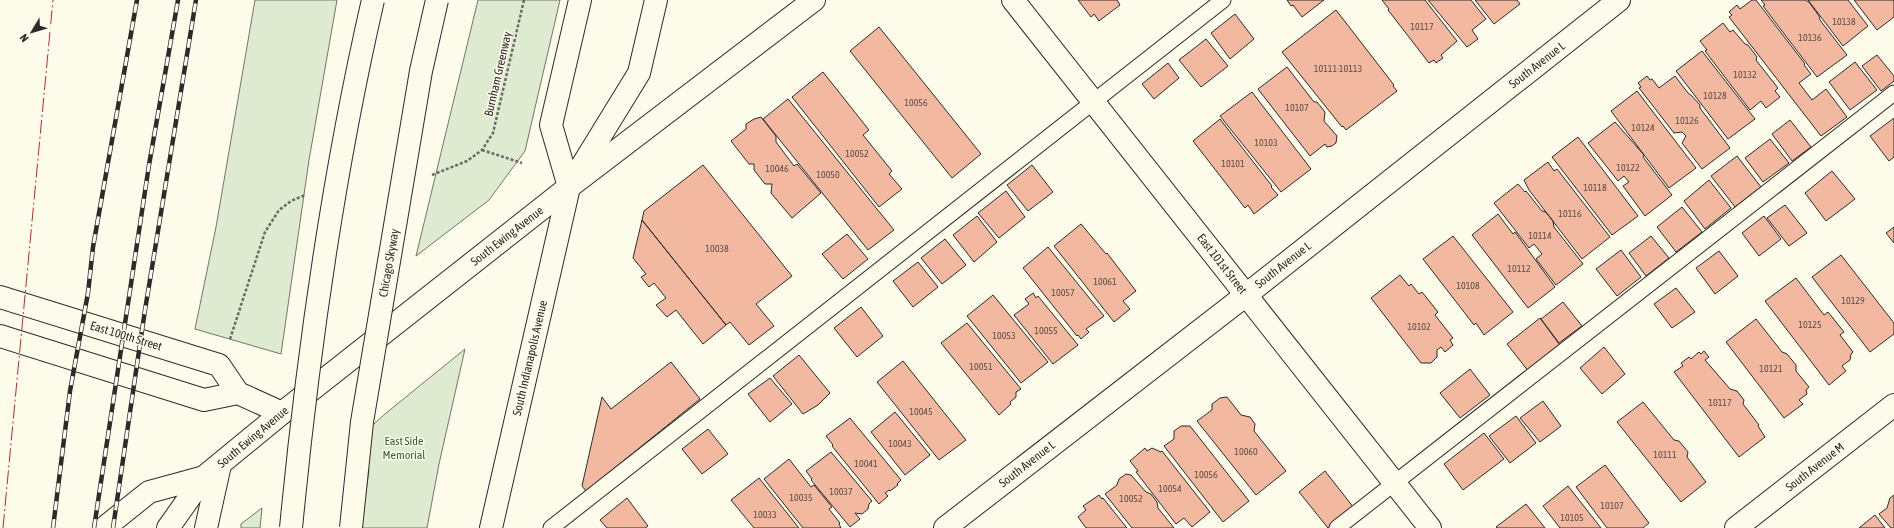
<svg xmlns="http://www.w3.org/2000/svg" width="1894" height="528" viewBox="0 0 1894 528" font-family="'Asap Condensed',sans-serif">
  <rect width="100%" height="100%" fill="#fdfbea"/>
  <!-- green -->
  <path fill="#deebd1" stroke="#74746e" d="M255,0H337L309,160L281,354L195,329L216,227Z
    M478,0H560L525,151L489,200L416,256Z
    M465,349L439,464L427,528H361L369,470L359,450L364,433L385,414Z
    M262,508L260,528H241V524Z"/>
  <!-- building -->
  <path fill="#f2b8a0" stroke="#2b2b2b" d="M1078,0H1117L1120,5L1099,21L1094,14L1091,17Z
    M1287,0H1324L1302,17L1293,5L1291,6Z
    M1382,0H1425L1457,41L1441,55L1443,58L1436,63L1434,60L1429,63L1388,10L1389,9Z
    M1428,0H1471L1486,19L1472,30L1478,39L1467,47Z
    M1475,0H1517L1520,4L1494,24Z
    M1752,0H1756L1805,64L1804,65L1811,74L1799,83L1812,100L1826,89L1847,117L1821,136L1729,17L1732,15L1729,12L1737,5L1740,9Z
    M1761,0H1805L1809,2L1819,16L1820,20L1847,55L1817,77L1763,6L1765,5Z
    M1808,0H1848L1868,26L1843,46Z
    M1854,0H1894V17L1877,30Z
    M1336,10L1394,85L1393,86L1397,91L1346,130L1343,126L1342,127L1282,52Z
    M1235,14L1254,39L1230,59L1211,33Z
    M1723,23L1730,32L1733,30L1745,44L1748,45L1757,57L1756,60L1778,88L1775,91L1780,97L1766,108L1761,101L1750,110L1705,51L1707,50L1700,41Z
    M879,27L981,154L952,178L850,51Z
    M1206,39L1228,66L1201,87L1179,60Z
    M1702,51L1755,119L1728,139L1676,71Z
    M1877,55L1894,76V81L1881,91L1862,66Z
    M1855,62L1877,90L1850,110L1829,82Z
    M1168,63L1179,78L1154,99L1142,84Z
    M1287,67L1314,102H1317L1325,112L1324,121L1337,136L1336,143L1332,146L1327,147L1325,144L1310,156L1258,89Z
    M823,72L869,130L863,135L892,171L889,174L902,189L879,207L792,97Z
    M1647,76L1650,80L1652,79L1659,88L1675,76L1688,93L1692,96L1700,105V108L1730,148L1702,169L1682,143L1686,136L1682,132L1674,133L1639,88L1641,87L1638,83Z
    M1637,91L1696,168L1669,188L1611,111Z
    M1252,92L1311,169L1281,192L1220,116Z
    M788,99L894,230L868,250L763,119Z
    M761,117L776,136V142L794,166L797,164L821,193L792,218L771,193L772,184H765L754,170V164H749L731,141L746,129V124L754,119Z
    M1894,118V157L1889,161L1870,136Z
    M1220,119L1272,186L1271,187L1278,195L1254,214L1248,205L1245,208L1193,141Z
    M1790,120L1811,147L1792,161L1772,134Z
    M1615,122L1644,155L1643,157L1672,195L1645,216L1623,186L1629,182L1624,176L1618,181L1588,143Z
    M1578,137L1638,216L1612,235L1552,157Z
    M1770,139L1789,163L1763,182L1745,158Z
    M1737,156L1761,187L1735,207L1711,176Z
    M1548,162L1554,171L1557,169L1610,237L1582,259L1529,190L1524,180Z
    M703,165L792,276L756,304L774,326L749,345L730,322L726,325L642,220L644,211Z
    M1032,165L1053,192L1028,211L1007,185Z
    M1832,171L1855,199L1826,221L1805,193Z
    M1709,180L1731,208L1705,229L1684,201Z
    M1518,184L1525,192L1526,191L1542,211L1546,212L1553,221L1554,227L1583,264L1556,285L1536,259L1542,254L1534,244L1529,248L1494,203Z
    M1006,191L1025,217L999,238L978,213Z
    M1785,205L1807,233L1789,246L1767,218Z
    M1682,207L1702,232L1676,252L1657,227Z
    M1498,214L1513,234L1515,232L1555,287L1528,308L1472,235Z
    M977,216L997,242L974,262L953,235Z
    M1764,216L1781,239L1759,256L1742,233Z
    M642,220L726,325L703,344L676,310L667,317L656,305L666,298L654,283L649,287L641,277L646,274L633,258Z
    M1081,224L1106,254L1107,253L1136,291L1123,301L1130,309L1114,322L1054,246Z
    M1894,227V243L1886,233Z
    M847,234L868,259L843,279L822,254Z
    M1453,236L1513,312L1484,335L1476,323L1474,325L1423,259Z
    M1651,236L1669,258L1646,276L1629,253Z
    M945,239L966,265L942,284L921,258Z
    M1048,247L1104,316L1086,329L1089,332L1081,339L1078,335L1077,336L1023,268Z
    M1621,250L1641,277L1617,296L1596,269Z
    M1719,251L1738,276L1715,294L1696,268Z
    M1841,255L1894,323V334L1870,352L1812,277Z
    M918,262L938,287L913,307L893,281Z
    M1400,275L1409,286L1411,284L1419,294L1422,292L1438,312L1435,315L1453,338L1450,340L1453,345L1445,352L1441,347L1437,350V357L1431,363H1421L1371,298Z
    M1796,278L1824,315L1828,312L1844,332L1840,335L1853,352L1851,354L1850,360L1842,366L1846,371L1829,385L1765,301Z
    M1676,288L1695,312L1672,328L1654,304Z
    M1033,293L1036,298L1038,296L1078,345L1053,364L1014,315L1029,304L1025,299Z
    M993,295L1048,362L1021,383L967,316Z
    M1563,302L1582,326L1559,343L1541,319Z
    M861,307L883,336L857,357L834,328Z
    M1540,318L1562,348L1529,372L1507,344Z
    M1756,319L1782,352L1787,354L1796,365V371L1809,387L1806,390L1807,394L1799,400L1803,404L1784,418L1726,342Z
    M967,323L1021,389L1016,392V397L1010,402L1011,404L999,415L941,343Z
    M1604,347L1625,374L1602,394L1580,368Z
    M1704,351L1709,357L1705,360L1730,389L1737,391L1744,400L1743,404L1759,425L1758,426L1765,437L1739,457L1674,372L1683,366L1681,363L1689,357L1691,359L1699,352L1701,354Z
    M799,355L830,393L818,405L803,414L773,376Z
    M903,361L966,440L939,460L877,382Z
    M671,362L700,399L586,491L582,486L602,397L611,409Z
    M1470,369L1490,395L1460,418L1440,393Z
    M770,378L792,404L770,422L748,394Z
    M1227,397L1241,415L1250,417L1255,424L1254,431L1286,471L1256,495L1197,421L1212,410V404L1220,398Z
    M1543,401L1561,426L1540,442L1520,418Z
    M1643,402L1674,440L1679,441L1688,452L1687,457L1706,482L1681,502L1617,422Z
    M895,412L930,455L905,475L871,432Z
    M1516,416L1536,443L1510,463L1489,436Z
    M850,418L901,480L897,484L898,485L890,491L889,490L885,493L888,496L879,504L832,446L833,445L826,436Z
    M1181,426H1190L1249,501L1223,522L1164,446L1174,439V431Z
    M708,429L728,454L702,474L682,449Z
    M1484,433L1504,459L1463,490L1444,464Z
    M1145,448L1147,451L1152,448L1161,452L1162,451L1210,512L1192,527L1184,518L1176,524L1136,472L1138,471L1130,461Z
    M831,452L872,501L869,504L868,509L862,514L855,513L860,519L850,527L811,480L812,479L806,471Z
    M789,459L811,487L814,485L832,507L829,509L840,523L839,524L841,528H803L764,479Z
    M1605,465L1649,523L1643,528H1607L1576,487Z
    M1325,471L1354,508L1330,528H1328L1299,492Z
    M1126,474L1131,475L1146,492L1151,494L1157,502L1158,508L1174,528H1132L1105,494L1117,485L1119,479Z
    M759,478L799,528H754L731,500Z
    M1568,486L1601,528H1560L1543,506Z
    M1099,495L1102,499L1103,498L1127,528H1086L1078,517L1086,510L1083,506Z
    M1894,495V528H1891L1879,514L1887,508L1890,498Z
    M627,498L648,526L645,528H607L600,520Z
    M1526,504L1545,528H1497L1496,527Z
    M1875,515L1885,528H1859Z"/>
  <g fill="none" stroke-linecap="round" stroke-linejoin="round">
    <!-- service casing -->
    <g stroke="#2b2b2b" stroke-width="17">
      <path id="service" d="M551,528L1223,0
        M1337,528L1894,93"/>
    </g>
    <!-- minor casing -->
    <g stroke="#2b2b2b" stroke-width="24">
      <path id="minor" d="M1013,0L1430,528
        M0,297L219,365L238,393L282,413
        M0,336L204,400L238,393
        M1736,528L1894,405"/>
    </g>
    <!-- tertiary casing -->
    <g stroke="#2b2b2b" stroke-width="24">
      <path id="tertiary" d="M206,528L220,465
        M945,528L1246,295L1619,0"/>
    </g>
    <!-- secondary casing -->
    <g stroke="#2b2b2b" stroke-width="24">
      <path id="secondary" d="M491,528L569,187L814,0"/>
    </g>
    <!-- primary casing -->
    <g stroke="#2b2b2b" stroke-width="24">
      <path id="primary" d="M569,187L551,125L580,0
        M104,528L149,492L204,477
        M168,528L204,477L282,413L569,187L639,73L656,0"/>
    </g>
    <!-- path -->
    <path stroke="#6a6964" stroke-width="2.5" stroke-dasharray="3 2" stroke-linecap="butt" d="M482,150L522,163
      M432,175L467,161L482,150L493,133L524,0
      M230,339L265,232L279,210L291,201L305,195"/>
    <!-- service -->
    <use href="#service" stroke="#fdfbea" stroke-width="15"/>
    <!-- minor -->
    <use href="#minor" stroke="#fdfbea" stroke-width="22"/>
    <!-- tertiary -->
    <use href="#tertiary" stroke="#fdfbea" stroke-width="22"/>
    <!-- secondary -->
    <use href="#secondary" stroke="#fdfbea" stroke-width="22"/>
    <!-- primary -->
    <use href="#primary" stroke="#fdfbea" stroke-width="22"/>
    <!-- rail casing -->
    <g stroke="#2b2b2b" stroke-width="4.5">
      <path id="rail" d="M53,528L70,391L88,293L93,247L137,0
        M94,528L149,165L178,0
        M113,528L145,310L196,0"/>
    </g>
    <!-- rail -->
    <use href="#rail" stroke="#fdfbea" stroke-width="3" stroke-dasharray="9" stroke-linecap="butt"/>
    <!-- motorway-bridge casing -->
    <g stroke="#2b2b2b" stroke-width="24" stroke-linecap="butt">
      <path id="motorway-bridge" d="M291,528C308,351 333,174 373,0
        M351,528L362,422L421,71L437,0"/>
    </g>
    <!-- motorway-bridge -->
    <use href="#motorway-bridge" stroke="#fdfbea" stroke-width="22"/>
    <!-- power -->
    <path stroke="#c62828" stroke-width="1" stroke-dasharray="14 3 2 3" stroke-linecap="butt" d="M3,528L53,0"/>
  </g>
  <g text-anchor="middle" stroke-width="3" stroke-linejoin="round" paint-order="stroke">
    <!-- number labels -->
    <g font-size="10" fill="#5d4e48">
      <text x="1844" y="25">10138</text>
      <text x="1422" y="30">10117</text>
      <text x="1810" y="41">10136</text>
      <text x="1338" y="72">10111-10113</text>
      <text x="1745" y="78">10132</text>
      <text x="1715" y="99">10128</text>
      <text x="916" y="106">10056</text>
      <text x="1297" y="111">10107</text>
      <text x="1687" y="124">10126</text>
      <text x="1643" y="131">10124</text>
      <text x="1266" y="146">10103</text>
      <text x="857" y="157">10052</text>
      <text x="1233" y="167">10101</text>
      <text x="1628" y="171">10122</text>
      <text x="777" y="172">10046</text>
      <text x="828" y="178">10050</text>
      <text x="1595" y="191">10118</text>
      <text x="1570" y="217">10116</text>
      <text x="1540" y="239">10114</text>
      <text x="717" y="252">10038</text>
      <text x="1519" y="272">10112</text>
      <text x="1105" y="285">10061</text>
      <text x="1468" y="289">10108</text>
      <text x="1063" y="296">10057</text>
      <text x="1853" y="304">10129</text>
      <text x="1810" y="328">10125</text>
      <text x="1419" y="330">10102</text>
      <text x="1046" y="334">10055</text>
      <text x="1004" y="339">10053</text>
      <text x="981" y="370">10051</text>
      <text x="1771" y="372">10121</text>
      <text x="1720" y="406">10117</text>
      <text x="921" y="415">10045</text>
      <text x="900" y="447">10043</text>
      <text x="1246" y="455">10060</text>
      <text x="1665" y="458">10111</text>
      <text x="866" y="467">10041</text>
      <text x="1206" y="478">10056</text>
      <text x="1170" y="492">10054</text>
      <text x="841" y="495">10037</text>
      <text x="801" y="501">10035</text>
      <text x="1131" y="502">10052</text>
      <text x="1612" y="509">10107</text>
      <text x="765" y="518">10033</text>
      <text x="1572" y="521">10105</text>
    </g>
    <!-- street labels -->
    <g font-size="12" fill="#2b2b2b" stroke="#fdfbea">
      <text transform="translate(1537 65) rotate(-38)" y="4">South Avenue L</text>
      <text transform="translate(498 74) rotate(-77)" y="4">Burnham Greenway</text>
      <text transform="translate(507 236) rotate(-38)" y="4">South Ewing Avenue</text>
      <text transform="translate(389 263) rotate(-80)" y="4">Chicago Skyway</text>
      <text transform="translate(1222 264) rotate(52)" y="4">East 101st Street</text>
      <text transform="translate(1283 265) rotate(-38)" y="4">South Avenue L</text>
      <text transform="translate(126 336) rotate(17)" y="4">East 100th Street</text>
      <text transform="translate(530 358) rotate(-77)" y="4">South Indianapolis Avenue</text>
      <text transform="translate(253 437) rotate(-40)" y="4">South Ewing Avenue</text>
      <text transform="translate(1027 464) rotate(-38)" y="4">South Avenue L</text>
      <text transform="translate(1815 467) rotate(-38)" y="4">South Avenue M</text>
    </g>
    <!-- park labels -->
    <g font-size="12" fill="#34623c" stroke="#fdfbea">
      <text x="404" y="445">East Side<tspan x="404" dy="14">Memorial</tspan></text>
    </g>
  </g>
  <!-- north arrow -->
  <g transform="translate(32 32) rotate(232)" stroke="#fdfbea" stroke-width="3" paint-order="stroke">
  <path d="M0-3L7 15L0 10L-7 15Z" fill="#2b2b2b"/>
  <text y="-6" font-size="11" font-weight="bold" text-anchor="middle" fill="#2b2b2b">N</text>
  </g>
</svg>
